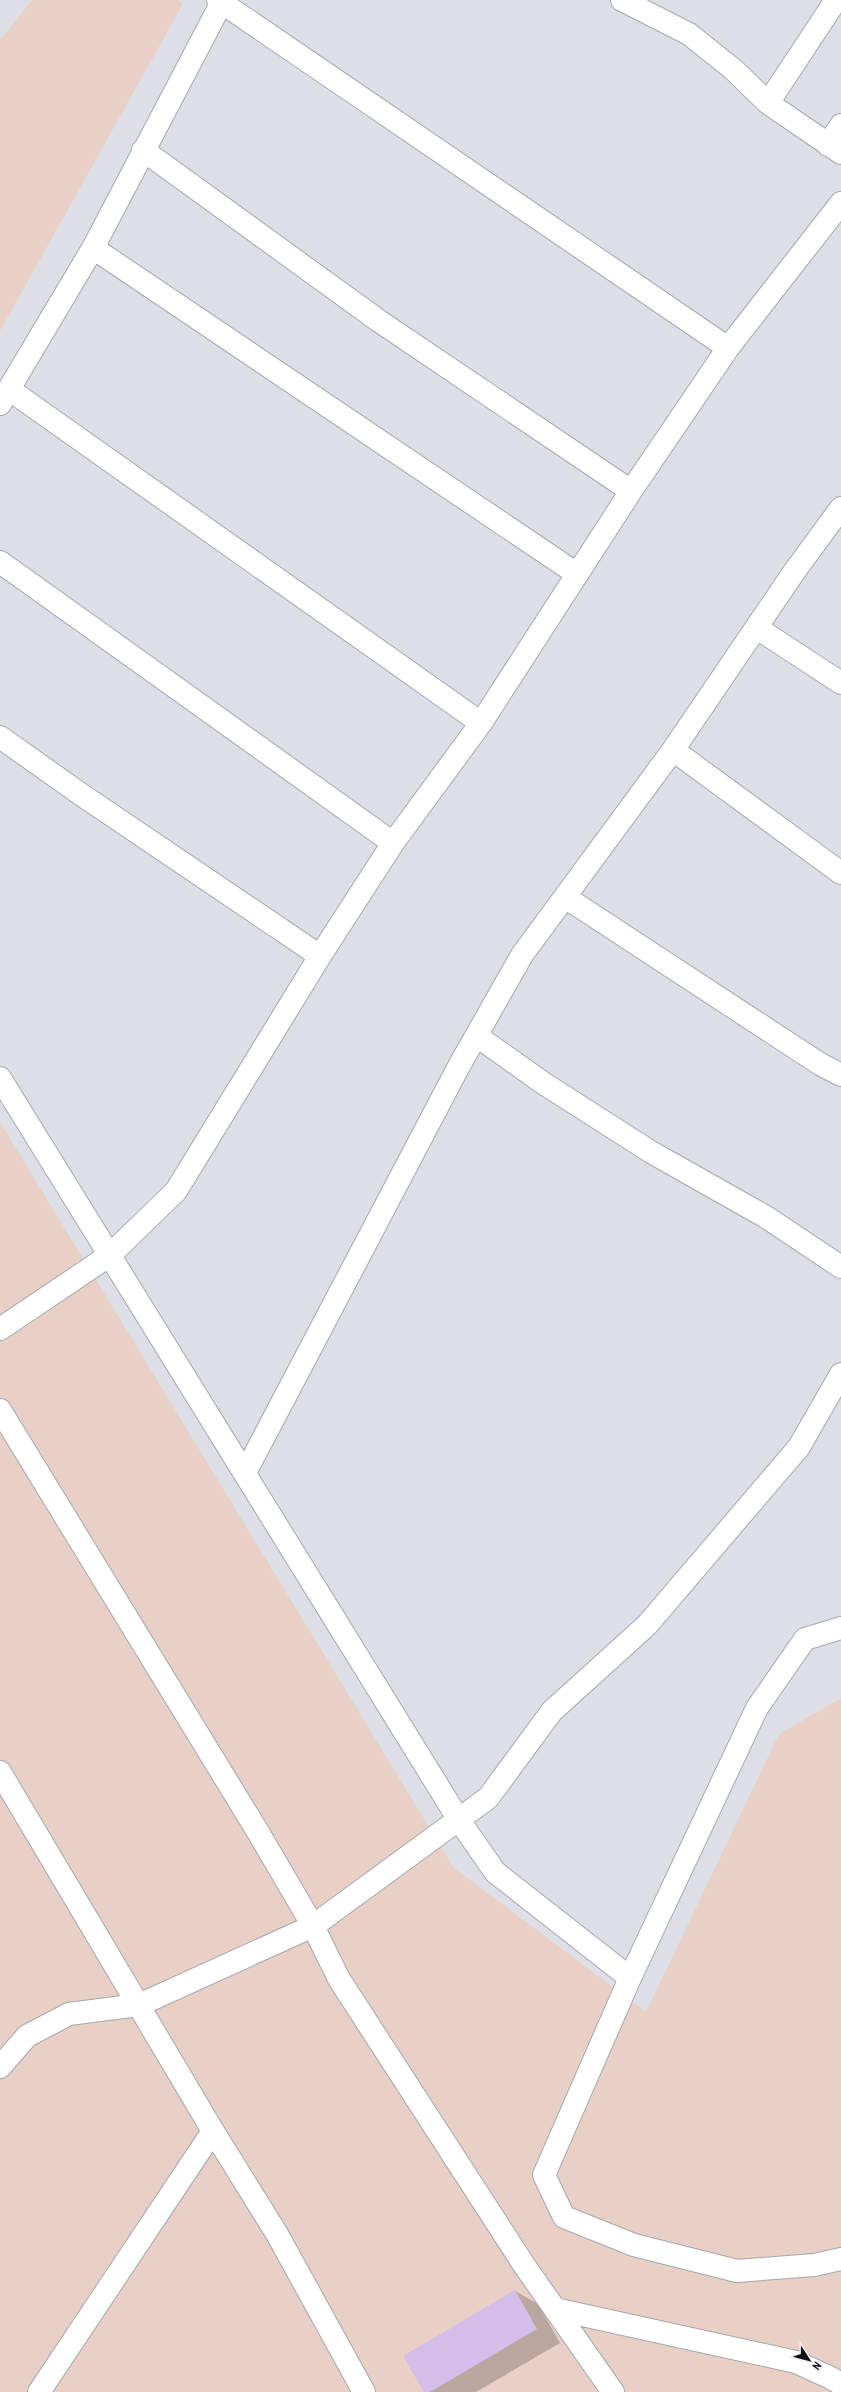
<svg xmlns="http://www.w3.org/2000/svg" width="841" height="2392" viewBox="0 0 841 2392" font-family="'Archivo Narrow',sans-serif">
  <rect width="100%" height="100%" fill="#dddfe7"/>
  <!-- industrial -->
  <path fill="#e8d0c7" d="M32,0H177L183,4L0,331V40Z
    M0,1122L454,1868L646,2012L779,1734L841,1698V2392H0Z"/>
  <!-- shadow -->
  <path fill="#0003" d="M515,2291L538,2304L560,2343L476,2392H425Z"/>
  <!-- building -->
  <path fill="#d6bce8" d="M515,2290L537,2329L430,2392H424L403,2356Z"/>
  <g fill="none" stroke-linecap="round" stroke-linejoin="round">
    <!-- minor casing -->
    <g stroke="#a5a6ae" stroke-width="24">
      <path id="minor" d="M218,0L728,348
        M622,0L689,34L734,70L768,103L841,153
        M768,103L836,0
        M828,145L841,125
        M143,150L379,321L631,491
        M93,248L577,574
        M10,390C166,502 323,613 481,723
        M0,404L93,248L223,0
        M0,562L393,843
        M757,628L841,683
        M0,737L79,793L320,956
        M673,750L841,873
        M565,897L820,1064L841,1075
        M477,1036L543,1083L651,1152L766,1217L841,1267
        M0,1078L459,1820L495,1872L630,1978
        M0,1329L110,1255L176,1191L320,956L393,843L481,723L631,491L728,348L841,203
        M0,1410L258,1832L313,1926L339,1979L524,2265L613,2392
        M245,1473L459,1066L522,955L673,750L794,572L841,508
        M841,1628L805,1639L757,1708L630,1978L544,2175L564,2217L634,2245L737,2271L814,2265L841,2259
        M0,2067L27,2036L69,2014L139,2005L313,1926L488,1798L552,1711L647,1625L799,1447L841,1374
        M555,2309L796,2362L831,2378L841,2384
        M39,2392L213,2131"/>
    </g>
    <!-- tertiary casing -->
    <g stroke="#a5a6ae" stroke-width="24">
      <path id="tertiary" d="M0,1772L213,2131L277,2234L364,2392"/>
    </g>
    <!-- minor -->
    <use href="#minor" stroke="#fff" stroke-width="22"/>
    <!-- tertiary -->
    <use href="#tertiary" stroke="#fff" stroke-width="22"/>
  </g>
  <!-- north arrow -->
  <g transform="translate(809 2360) rotate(126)" stroke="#ebecf4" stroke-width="3" paint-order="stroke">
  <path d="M0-3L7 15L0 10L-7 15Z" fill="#0f0f12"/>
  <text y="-6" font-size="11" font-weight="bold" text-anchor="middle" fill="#0f0f12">N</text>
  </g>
</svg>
